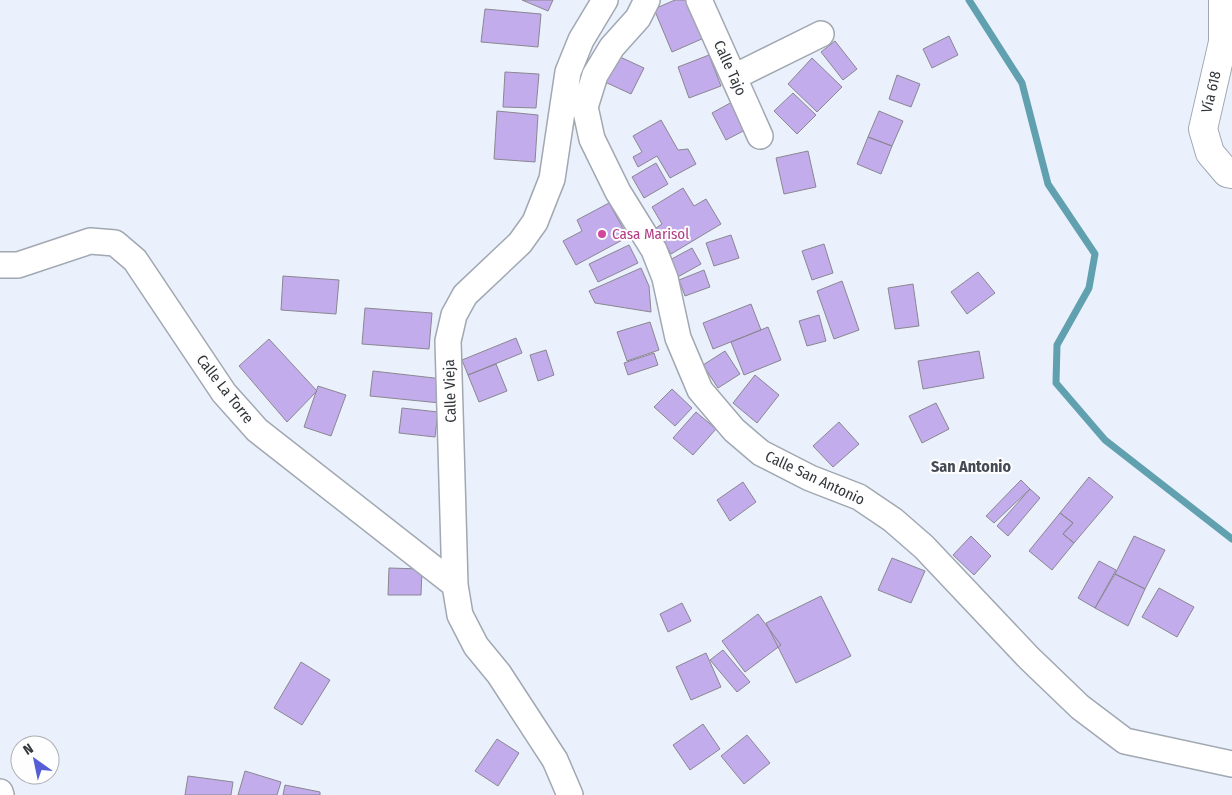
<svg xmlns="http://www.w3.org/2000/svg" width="1232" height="795" viewBox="0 0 1232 795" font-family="'Fira Sans Condensed',sans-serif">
  <rect width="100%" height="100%" fill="#eaf1fc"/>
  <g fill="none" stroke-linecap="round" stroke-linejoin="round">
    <!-- stream -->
    <path stroke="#60a0af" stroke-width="7" d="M969,0L1022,83L1048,184L1095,254L1089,288L1057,345L1056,383L1105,440L1232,539"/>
  </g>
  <!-- building -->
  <path fill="#c2aceb" stroke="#8a8791" d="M522,0H553L548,11Z
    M675,0H688L704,38L672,52L654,9Z
    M485,9L541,14L538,47L481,42Z
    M949,36L958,55L932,68L923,49Z
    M835,41L857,69L843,80L821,52Z
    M709,55L721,86L689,98L678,67Z
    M618,56L644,68L631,94L605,82Z
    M812,58L842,87L817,112L788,84Z
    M505,72L539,74L536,108L503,107Z
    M897,75L920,84L911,107L889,99Z
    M793,93L816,115L797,134L774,111Z
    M732,102L747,129L726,140L712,113Z
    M497,111L538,115L535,162L494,159Z
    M879,111L903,121L892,146L868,137Z
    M661,120L678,150L688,149L696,164L670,178L657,156L638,167L633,157L642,152L633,136Z
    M868,137L892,146L881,174L857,164Z
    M808,151L816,187L784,194L776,158Z
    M656,163L668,184L644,198L632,177Z
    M683,188L694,206L706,199L721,224L671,254L656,228L662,224L652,207Z
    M609,203L628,237L576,265L563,241L582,231L577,220Z
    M731,235L739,258L714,266L706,243Z
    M824,244L833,273L812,280L802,251Z
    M629,245L638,263L598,282L589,264Z
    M692,248L701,264L676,278L668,261Z
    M641,268L649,286L651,312L595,303L589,291Z
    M704,270L710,287L685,296L679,280Z
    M978,272L995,293L967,314L951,292Z
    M283,276L339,280L336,314L281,310Z
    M842,281L859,330L834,339L817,291Z
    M913,284L919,326L895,329L888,288Z
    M751,304L761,330L713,349L703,323Z
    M365,308L432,313L429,349L362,344Z
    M819,315L826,341L807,346L799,321Z
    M650,322L659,350L627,361L617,332Z
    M768,327L781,360L744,375L731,342Z
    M516,338L522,353L468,375L462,360Z
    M269,339L317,391L287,422L239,366Z
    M546,350L554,375L538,381L530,355Z
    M725,351L740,374L718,388L703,365Z
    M979,351L984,378L923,389L918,361Z
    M654,353L658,365L628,375L624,363Z
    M496,364L507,391L479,402L468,375Z
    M373,371L443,379L440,403L370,396Z
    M755,375L779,395L757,423L733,403Z
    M318,386L346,395L331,436L304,427Z
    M672,389L692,408L675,426L654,407Z
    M936,403L949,429L922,443L909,416Z
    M402,408L438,412L435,437L399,433Z
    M696,412L716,429L693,455L673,438Z
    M839,422L859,444L833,467L813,446Z
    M1089,477L1113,497L1074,543L1063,534L1073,523L1060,513Z
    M1021,480L1030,489L994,523L986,516Z
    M743,482L756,502L730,521L717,500Z
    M1030,489L1040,498L1008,536L997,526Z
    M1060,513L1073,523L1063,534L1074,543L1052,570L1029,551Z
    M971,536L991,556L974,575L953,555Z
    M1134,536L1165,550L1145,589L1115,574Z
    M892,558L925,571L911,603L878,590Z
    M1099,561L1116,570L1095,608L1078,598Z
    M389,568L422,569L421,595H388Z
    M1115,574L1145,589L1128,626L1095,608Z
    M1159,588L1194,607L1177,637L1142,617Z
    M821,596L851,656L796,683L766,623Z
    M682,603L691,621L668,632L660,614Z
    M758,614L781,645L745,672L722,641Z
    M723,650L750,682L737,692L710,660Z
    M706,653L721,687L691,700L676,667Z
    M301,662L330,680L302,725L274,708Z
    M703,724L720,749L690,770L673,745Z
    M747,735L770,763L744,784L721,756Z
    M497,739L519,753L498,786L475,771Z
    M245,771L281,782L277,795H238Z
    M188,776L233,782L231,795H185Z
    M285,785L320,792V795H283Z"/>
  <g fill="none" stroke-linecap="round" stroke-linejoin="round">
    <!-- minor casing -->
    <g stroke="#a1a8b2" stroke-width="28">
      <path id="minor" d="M647,0L638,18L612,47L595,75L585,107L592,139L618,192L654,250L665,278L678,338L700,390L734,430L761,453L810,478L859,497L893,520L924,547L1029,658L1080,707L1125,741L1232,764
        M699,0L760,136
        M734,77L821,34
        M0,265H18L90,241L115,243L135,260L224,393L257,430L455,585
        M0,792L1,795
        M570,795L555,760L499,674L476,646L460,615L455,585L448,341L454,315L465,295L520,243L535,222L552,179L568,72L581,40L605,0"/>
    </g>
    <!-- tertiary casing -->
    <g stroke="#a1a8b2" stroke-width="30">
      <path id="tertiary" d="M1223,0V42L1203,129L1210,153L1227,173L1232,174"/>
    </g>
    <!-- minor -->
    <use href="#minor" stroke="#fff" stroke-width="25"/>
    <!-- tertiary -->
    <use href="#tertiary" stroke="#fff" stroke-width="28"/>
  </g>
  <!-- markers -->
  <circle fill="#d1479c" stroke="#fefefe" stroke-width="2" cx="602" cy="234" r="5"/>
  <g text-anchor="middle" stroke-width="4" stroke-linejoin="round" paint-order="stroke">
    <!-- street labels -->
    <g font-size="15" fill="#33363a" stroke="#fefefe">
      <text transform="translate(730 68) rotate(66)" y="5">Calle Tajo</text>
      <text transform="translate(1211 92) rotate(-77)" y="5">Vía 618</text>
      <text transform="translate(225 389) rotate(52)" y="5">Calle La Torre</text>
      <text transform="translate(450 391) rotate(-92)" y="5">Calle Vieja</text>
      <text transform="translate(815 478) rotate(25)" y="5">Calle San Antonio</text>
    </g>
    <!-- hotel labels -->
    <g font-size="15" fill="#b23c85" stroke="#fefefe" text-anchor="start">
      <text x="612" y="239">Casa Marisol</text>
    </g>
    <!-- neighbourhood labels -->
    <g font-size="16" font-weight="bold" fill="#454b54" stroke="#fefefe">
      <text x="971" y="472">San Antonio</text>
    </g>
  </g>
  <!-- north arrow -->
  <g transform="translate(35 760) rotate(327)"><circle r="24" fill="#fefefe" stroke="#adaeb0"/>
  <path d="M0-4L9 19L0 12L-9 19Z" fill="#555ed4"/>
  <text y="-8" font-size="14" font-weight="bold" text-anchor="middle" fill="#33363a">N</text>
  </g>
</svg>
